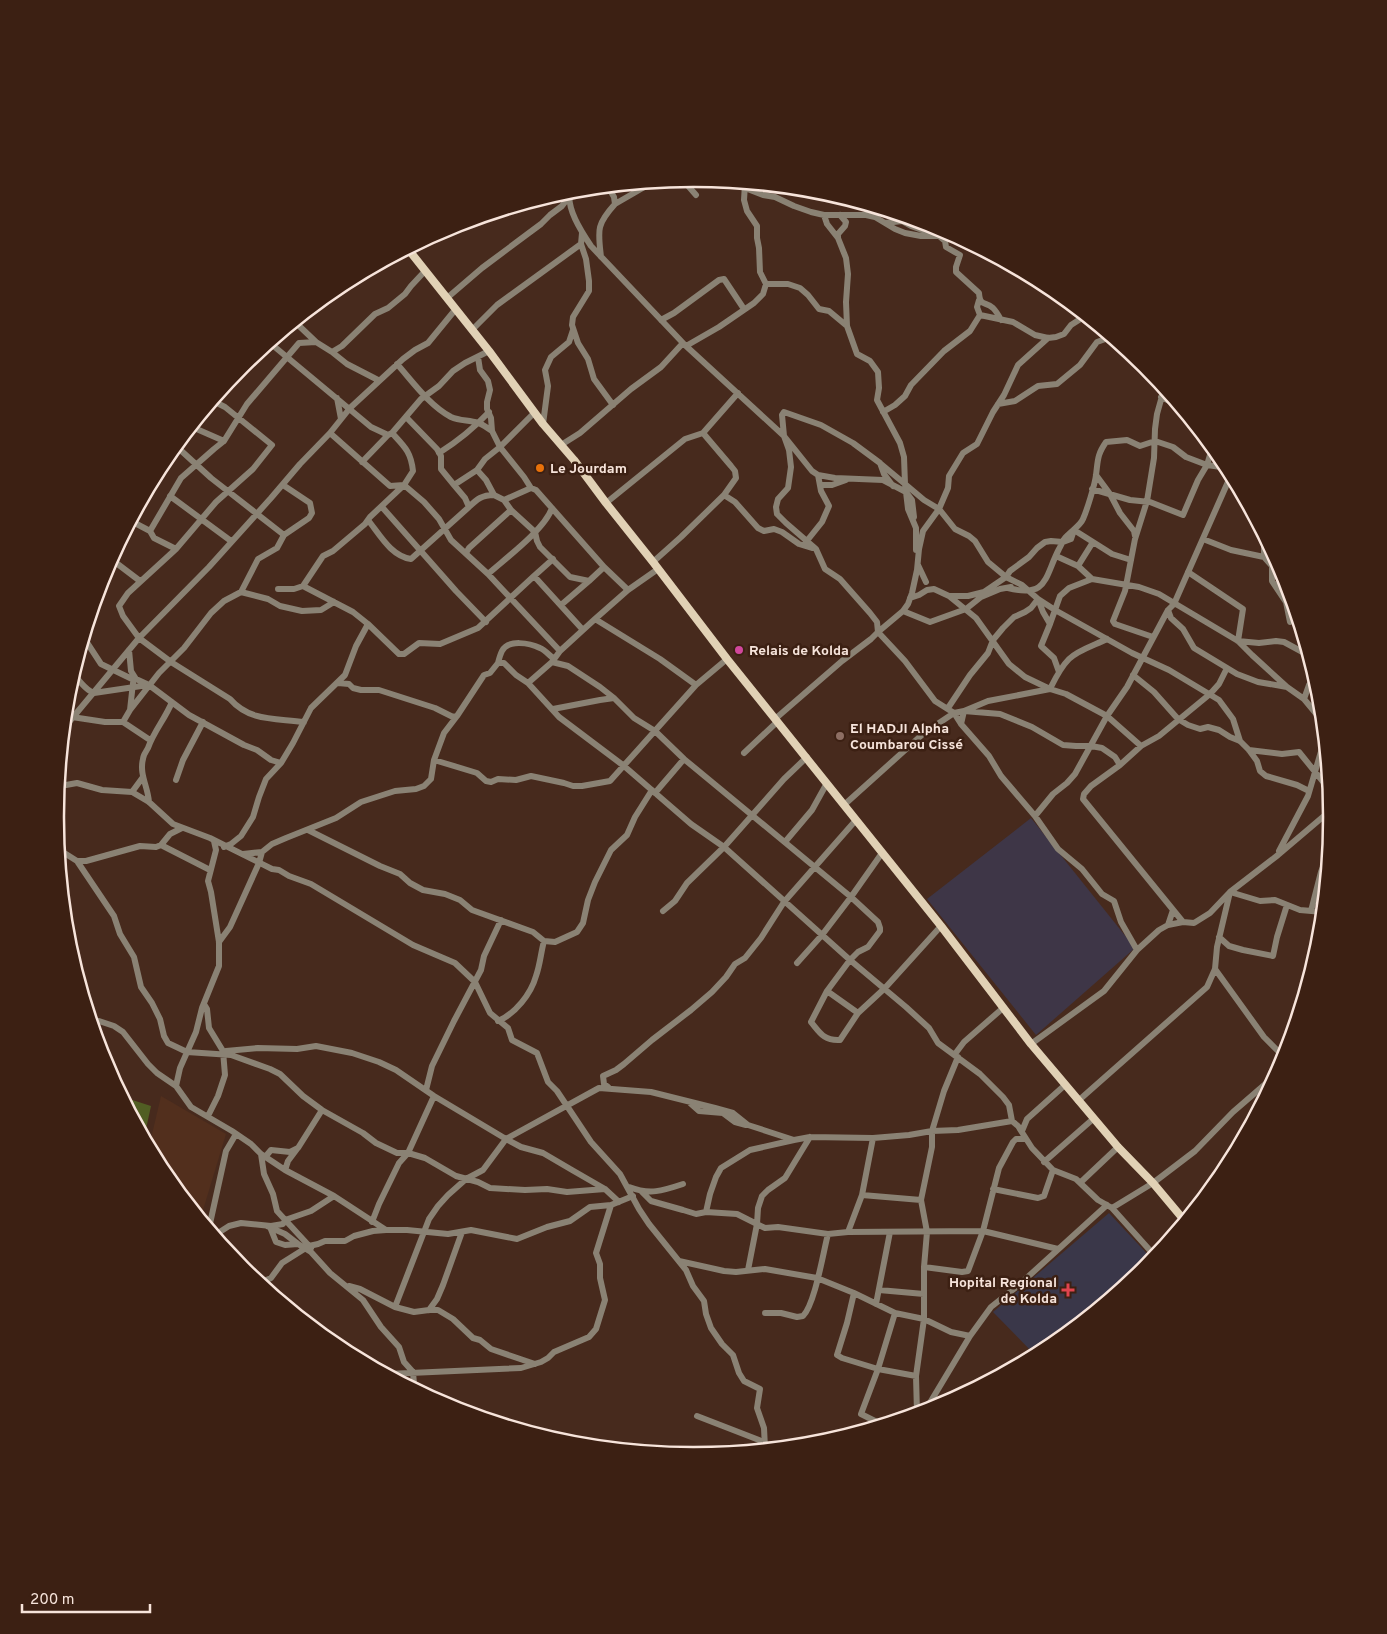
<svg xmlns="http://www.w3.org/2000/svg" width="1387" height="1634" viewBox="0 0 1387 1634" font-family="Overpass,sans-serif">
  <rect width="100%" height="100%" fill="#472a1d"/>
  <!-- built -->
  <path fill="#522f1d" d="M161,1096L226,1134L203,1210L192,1207L162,1171L149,1147Z"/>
  <!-- industrial -->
  <path fill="#3e3647" d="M1031,818L1135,948L1036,1035L927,899Z"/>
  <!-- medical -->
  <path fill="#3a3749" d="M1109,1213L1152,1259L1145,1269L1048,1348L1035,1355L993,1312Z"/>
  <!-- green -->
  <path fill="#515e23" d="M123,1097L151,1106L144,1138Z"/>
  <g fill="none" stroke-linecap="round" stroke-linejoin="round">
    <!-- minor -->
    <path stroke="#8a8274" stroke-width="6" d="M683,180L696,195
      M739,183L745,188L763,195L775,197L794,206L811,212L824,215H866L875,217L895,229L905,233L921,236H939L945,241L946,247L960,255L956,267V272L979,293C980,307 985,301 993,308C996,311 999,316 1001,320
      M570,191C566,208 581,231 591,246L683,343
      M615,204L653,182
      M824,215L827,224L838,238
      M840,215L846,222L845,226L838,234V238L846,258L848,274L846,302L847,326
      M885,223L902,221L911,226L936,235
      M582,233L581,244L586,259L589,281V291L573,317L572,325L578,343L588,359L594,379L613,405
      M601,257C598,230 596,225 615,204L614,197L608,187
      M766,284H788L800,288L808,295L819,309L829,311L847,326L857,354L870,361L878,372L879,388L877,400L900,443L904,457L905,484L924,500L939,509L955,529L969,536L975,541L988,562L1006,577L1022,585L1038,599L1055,610L1132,653L1169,670L1219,700L1233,719L1240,741
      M447,298L482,268L541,224L550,215L562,206L569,197
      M979,300L977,307L980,315
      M980,315L1013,322L1035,335L1048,338L1056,337L1064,334L1071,325L1082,318
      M661,320L674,313L719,280L724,279L744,309
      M295,322L316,342
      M472,330L497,305L581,244
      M270,343L371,427L388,435L392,433L421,399L439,386L453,371L465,363L489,351
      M686,346L784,436L812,471L818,475L835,478L883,480L906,492L908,509L916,528V550
      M332,352L347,364L378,380
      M478,357L480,370L488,381L490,390L487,402V409L491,418L492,431L500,447L524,477L531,488L536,490L604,567
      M397,364C413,382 429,405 451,417C460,421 469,420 478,423C483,424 487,428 492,431
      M1161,397L1176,404
      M337,398L341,419
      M213,401L225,407L272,445L253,469L216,502L176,549L128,593L119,606L123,616L139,638L171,662L230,699C250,722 276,718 304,722
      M998,404L1015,401L1038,386L1057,384L1080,365L1097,342L1111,337
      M883,412L895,405L905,396L911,385L944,351L970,331L980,315
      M406,417L437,449L441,456V469L454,485L477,470L485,459L500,447L535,412
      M543,424L548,386L545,370L551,357L569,342L573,330
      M192,427L224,441
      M330,433L390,486L404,485L424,502L439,519L451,540L488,574L560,651
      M561,445L580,433L631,389L661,367L683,343L686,346L719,327L754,303L763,294L766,284L760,272L759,248L757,238V226L747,211L744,200L745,184
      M176,446L211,478L284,535
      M439,453C458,441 474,428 489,412
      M362,462L388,435
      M881,464L905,484L906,492L912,500L914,517
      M477,470L486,480L494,495L504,500L511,510
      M1096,475L1110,494L1120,513L1134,531L1135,536
      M820,485H832L846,480
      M893,486L884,474L880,463L853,443L821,425L784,412L782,415L784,436L789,450L791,467L788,488L778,499L776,507L777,514L786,523L816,549L825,569L840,579L870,613L877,622L878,632L905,661L935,701L954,713L961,724L989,756L1001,776L1035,816L1058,849L1082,869L1102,894L1114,901L1121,922L1137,950L1159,930L1168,925
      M1092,489L1130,500L1150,502L1183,515L1198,480L1207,465L1212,448
      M724,495L735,502L758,528L764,531L774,529L782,532L799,544L812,548
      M170,496L231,541
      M504,500L531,488
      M606,503L685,439L703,433
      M382,507L456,591L486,622
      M469,507C477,499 482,495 494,495
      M368,520C380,535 391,556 411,559L469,507L465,498L454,485
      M131,521L150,531L154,538L176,549
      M150,531L181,478L214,449L224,441L247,404L299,343L316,342L332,352L342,346L375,314L388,308L405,294L411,286L425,271
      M1264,537V557L1272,566V581L1286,602L1290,622
      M1203,539L1231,550L1264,557
      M806,542L822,522L829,506L821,491L818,475
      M466,553L469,548L511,510L535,532L537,541L540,547L570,577L589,581L604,567L628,590
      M1056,556L1078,566L1092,579
      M111,559L140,581
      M653,562L681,537L724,495L736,478L735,471L731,466L703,433L738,393
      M918,565L926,582
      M1078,566L1093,542
      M1188,572L1243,609L1238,641
      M488,574C506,558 545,529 552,508
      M534,576L553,559
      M303,586L323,556L333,551L365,524L370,517L404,485L413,471C411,452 405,447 392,433
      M1008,588C1048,598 1044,578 1059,549C1062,544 1063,539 1067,536C1072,530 1080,526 1083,519C1087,510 1095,484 1096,475C1098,460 1097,455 1106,442L1127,440L1140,446L1155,441L1173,447L1186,457L1207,465L1221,467L1231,474
      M241,592L268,599L280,606L302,611L321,610L334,602
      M949,596L976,618L1009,664L1025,677L1050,689L1066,694L1107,716L1141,746
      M910,598L919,595L927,590L934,589L949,596H968L984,592L1006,577L1010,571L1029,557L1037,548L1045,542L1051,541L1063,542L1071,539L1074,530L1112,554L1131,560
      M1038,599L1043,612L1050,624L1041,646L1054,658L1059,672
      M561,605L589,581
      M1168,610L1171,618L1183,629L1194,648L1237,674L1258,682L1287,687
      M903,611L930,622L966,609L981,597L1000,589L1011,587
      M595,619L660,659L696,685
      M368,624L399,654H404L419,643L440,644L478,628L534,576L583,630
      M1050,624L1060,596L1069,588L1092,579L1139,587L1159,594L1238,641L1252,655L1287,687L1304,699
      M1153,637L1115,624L1113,621L1125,591L1135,539L1147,501L1154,458L1155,429L1157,414L1164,389
      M84,638L101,664L132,679
      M1238,641L1259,643L1276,641L1284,642L1308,655
      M129,650L131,671L136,679L149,685L189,715L244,745L257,750L271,760L281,763
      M552,662L568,666L600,687L614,698L634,718L655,731L684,759L851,897L882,853
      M498,663C499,659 500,655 502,651C508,639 530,643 540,648C545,650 549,655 553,658
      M1227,668L1219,684L1210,694L1159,736L1141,746L1120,765L1091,786L1084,794L1083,799L1183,922L1194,923L1210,913L1230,892L1260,901L1275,900L1300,910L1323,912
      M73,675C81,681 85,690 94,693L148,685
      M1133,675L1154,692L1178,719L1188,725L1200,729L1208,727L1219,730L1230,737L1240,741L1249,750L1257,761L1260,771L1266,776L1297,785L1309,791
      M1315,678L1309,685L1304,699L1323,722
      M338,683L349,684L353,688L361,690H379L435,708L453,717L457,716L484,675L490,673L498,663H504L516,675L528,683L559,717L624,766L691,824L724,847L850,960L906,1007L929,1028L938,1043L980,1074L1003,1097L1009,1105L1012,1121
      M528,683L552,662L560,651L595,619L628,590L658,569
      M1050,689C1055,679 1060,668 1069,659C1078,650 1095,645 1107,639
      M948,708L970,675L988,653L993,640L1003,628L1014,617L1025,612L1031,608L1038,599
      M553,709L600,700L614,698
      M130,710L159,673L184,648L211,613L224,601L241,592L258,559L277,548L284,535L309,518L312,513L310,503L283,485
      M72,717L105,722H123L150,740
      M775,719L842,661L871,639L878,632L903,611L908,604L912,593L917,570L919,549L923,531L939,509L948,488L949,476L963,453L977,444L993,412L1004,395L1018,365L1048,338
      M123,722L130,710L133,683
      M961,724L964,711L988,701L1050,689
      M64,728L139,638L209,567L271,498L300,464L330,433L350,408L403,359L415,350L428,343L455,310
      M1249,750L1282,754L1299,752L1329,789
      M744,753L777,722
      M434,760L477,773L486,781L491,782L498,779L516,780L531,776L564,783L573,786H582L610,781L696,685L727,659
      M176,780L183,760L203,722
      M58,783L66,785L77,783L102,790L132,792L149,802L173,824L210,838L272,869L279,870L289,876L311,884L413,945L455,963L475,982L490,1013L508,1028L512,1040L537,1053L548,1082L557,1091L591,1142L620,1174L639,1209L649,1224L686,1270L693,1286L704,1301L706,1314L711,1328L722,1344L733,1355L739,1373L744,1381L760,1389L757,1408L764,1428L765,1448
      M132,792L143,777
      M655,793L684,759
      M149,802C148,787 139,774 143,759C143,755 146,752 148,748C154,731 165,719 172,702
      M844,805L924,733L954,713L964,711L1000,714L1032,727L1063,745L1076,746H1091L1102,748L1115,757L1120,765
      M1035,816L1053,794L1067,783L1075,774L1107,716L1127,687L1168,610L1174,604L1231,475
      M308,830L380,866L400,874L410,883L423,890L445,894L460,900L472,910L533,932L544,941L555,942L577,932L583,923L588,900L595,882L611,850L627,835L635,817L652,790
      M785,842L812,810L827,783
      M161,845L210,870
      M224,847L231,844L241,836L253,817L259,797L266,779L281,763L293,743L311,708L345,675L356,646L368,624L353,612L303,586L294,589H278
      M58,849L77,861H86L140,846L156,847L161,845L170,834L182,828
      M1279,851L1308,796L1322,748L1325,746
      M243,854L262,852L272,844L286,838L336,818L361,802L395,791L416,789L424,786L431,779L434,760L444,733L457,716
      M77,861L114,916L120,934L134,957L141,987L152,1003L160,1019L164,1036L168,1043L187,1052L231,1055L270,1069L280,1074L303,1096L322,1110L363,1133L376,1143L397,1153H408L425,1158L456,1176L478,1182L490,1188L525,1190L547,1189L567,1192L605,1189
      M1173,910L1168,925L1183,922
      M663,911L675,901L687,883L724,847L784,779L807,757
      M1311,911L1321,872L1328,855
      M1219,937L1229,946L1243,950L1273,956L1277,937L1287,905
      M219,942L230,927L259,863L262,852
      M797,963L822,935L851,897L878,922L880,928V931L868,947L858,952L850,960L827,991L811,1022C820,1033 824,1041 840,1040L858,1013L885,988L941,926
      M1215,969L1264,1037L1281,1054L1284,1059
      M827,991L858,1013
      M204,1004L207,1009L209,1028L223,1051L225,1075L218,1096L208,1116
      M91,1021H99L114,1026L123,1032L148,1064L157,1073L176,1086L191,1107L232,1131L251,1144L261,1154L285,1170L334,1196L386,1230H407L448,1234L471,1230L517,1239L547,1227L570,1221L590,1207L611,1205L633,1196
      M498,1021C515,1014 531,994 536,976C540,965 541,952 544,941
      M1031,1044L1104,991L1137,950
      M226,1051L258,1048L297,1049L316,1046L352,1053L379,1062L396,1070L434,1096L506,1139L521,1147L543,1153L572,1170L605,1189L619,1202
      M955,1054L964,1042L1003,1008
      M176,1086L180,1068L196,1032L202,1008L219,966V942L211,892L208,881L216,850L214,841
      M608,1087L604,1084L603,1076L616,1070L624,1064L652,1040L691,1010L712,992L726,977L735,964L745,958L761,938L784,902L856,820
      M426,1090L432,1066L454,1021L481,970L484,956L501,920
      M1078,1101L1207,987L1215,969L1217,947L1230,892L1278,855L1331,810
      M690,1103L699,1111L723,1113L735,1122L746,1125
      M1022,1131L1027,1119L1065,1085
      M261,1154L264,1174L273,1194L277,1211L311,1248
      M266,1156L271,1150L290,1152L298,1148L322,1110
      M1044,1162L1093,1119
      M285,1170L288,1161L297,1149
      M1081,1182L1118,1147
      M629,1187C650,1195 662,1191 683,1184
      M993,1189L1038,1198L1044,1196L1053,1170
      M642,1192L651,1201L683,1210L696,1214L706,1212L737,1214L765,1228L778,1227L828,1234L848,1232L983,1231L1058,1249
      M862,1195L921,1200
      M1112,1208L1153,1183L1195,1151L1233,1112L1277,1074
      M706,1212L710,1194L716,1177L721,1168L750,1150L794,1140L810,1137L873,1138L909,1135L932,1131L958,1130L1012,1121L1018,1126L1032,1148L1053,1170L1076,1179L1098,1200L1112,1208L1155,1256
      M372,1222L379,1204L399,1163L408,1153L434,1096
      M267,1226L285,1234L298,1244L311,1252L330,1273L363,1300L381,1327L399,1347L404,1362L413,1372L414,1384L419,1391
      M270,1227L276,1242L285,1245L298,1244
      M209,1228L226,1151L236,1134
      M848,1232L862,1195L873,1138
      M215,1235L229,1226L241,1223L271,1226L283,1224L285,1220L311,1211L334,1196
      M679,1261L724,1271L736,1272L765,1269L817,1278L854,1293L895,1313L924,1319L951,1332L970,1336
      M924,1267L962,1272L968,1271L983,1231L999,1168L1013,1142L1016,1139H1026
      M748,1270L757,1224L758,1208L762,1196L768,1190L785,1178L810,1137
      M260,1283L271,1278L282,1263L309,1246L318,1244L325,1241H345L354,1236L373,1231L386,1230
      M349,1286L360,1289L395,1307
      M879,1290L924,1294
      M854,1293L847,1323L837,1355L842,1358L878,1369L916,1376
      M876,1304L890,1232
      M429,1310L437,1299L443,1285L462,1232
      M765,1313H781L797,1317L803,1316C815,1304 823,1253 828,1234
      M535,1364L491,1349L480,1340L473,1338L453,1319L438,1310H429L414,1312L395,1307L429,1219L438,1206L448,1195L466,1179L483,1170L506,1139L599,1088L651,1092L715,1108L733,1113L748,1125L794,1140
      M388,1374L521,1368L541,1362L548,1358L554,1352L589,1337L596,1329L605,1300L600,1278V1264L596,1253L611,1205
      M925,1411L970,1336L991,1307L1020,1284L1107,1205
      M917,1413L916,1376L924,1319V1267L927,1232L921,1200L932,1147V1131L944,1091L958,1057
      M697,1416L759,1440L765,1447
      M881,1424L861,1414L878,1369L895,1313"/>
    <!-- major -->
    <path stroke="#e1d1b5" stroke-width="8" d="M408,249L489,351L543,424L574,460L606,503L653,562L727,659L941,926L1031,1044L1118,1147L1153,1183L1184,1220"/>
  </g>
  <!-- markers -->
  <circle fill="#e8710a" stroke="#3c2013" stroke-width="2" cx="540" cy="468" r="5"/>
  <circle fill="#d1479c" stroke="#3c2013" stroke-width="2" cx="739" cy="650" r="5"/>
  <circle fill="#8d6e63" stroke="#3c2013" stroke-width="2" cx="840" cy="736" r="5"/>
  <path fill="#e0444e" stroke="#3c2013" stroke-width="2" d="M1065.5 1282.5h5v5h5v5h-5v5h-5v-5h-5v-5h5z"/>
  <g text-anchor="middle" stroke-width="5" stroke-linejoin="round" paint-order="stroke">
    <!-- poi labels -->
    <g font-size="14" font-weight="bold" fill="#f7e4db" stroke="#3c2013" text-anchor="start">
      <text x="550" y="473">Le Jourdam</text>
      <text x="749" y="655">Relais de Kolda</text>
      <text x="850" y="733">El HADJI Alpha<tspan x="850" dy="16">Coumbarou Cissé</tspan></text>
      <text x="1057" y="1287" text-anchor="end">Hopital Regional<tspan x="1057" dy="16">de Kolda</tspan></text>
    </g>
  </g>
  <!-- crop -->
  <path d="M0 0H1387V1634H0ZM693 187H694A629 629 0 0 1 1323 816V818A629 629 0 0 1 694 1447H693A629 629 0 0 1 64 818V816A629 629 0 0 1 693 187Z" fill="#3c2013" fill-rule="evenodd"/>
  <path fill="none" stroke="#f7e4db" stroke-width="2.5" d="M693 187H694A629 629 0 0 1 1323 816V818A629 629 0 0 1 694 1447H693A629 629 0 0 1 64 818V816A629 629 0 0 1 693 187Z"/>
  <!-- scale -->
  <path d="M22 1604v8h128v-8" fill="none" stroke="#f7e4db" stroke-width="2.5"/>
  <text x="30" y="1604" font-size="15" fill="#f7e4db" stroke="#3c2013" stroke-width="4" paint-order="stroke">200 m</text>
</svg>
